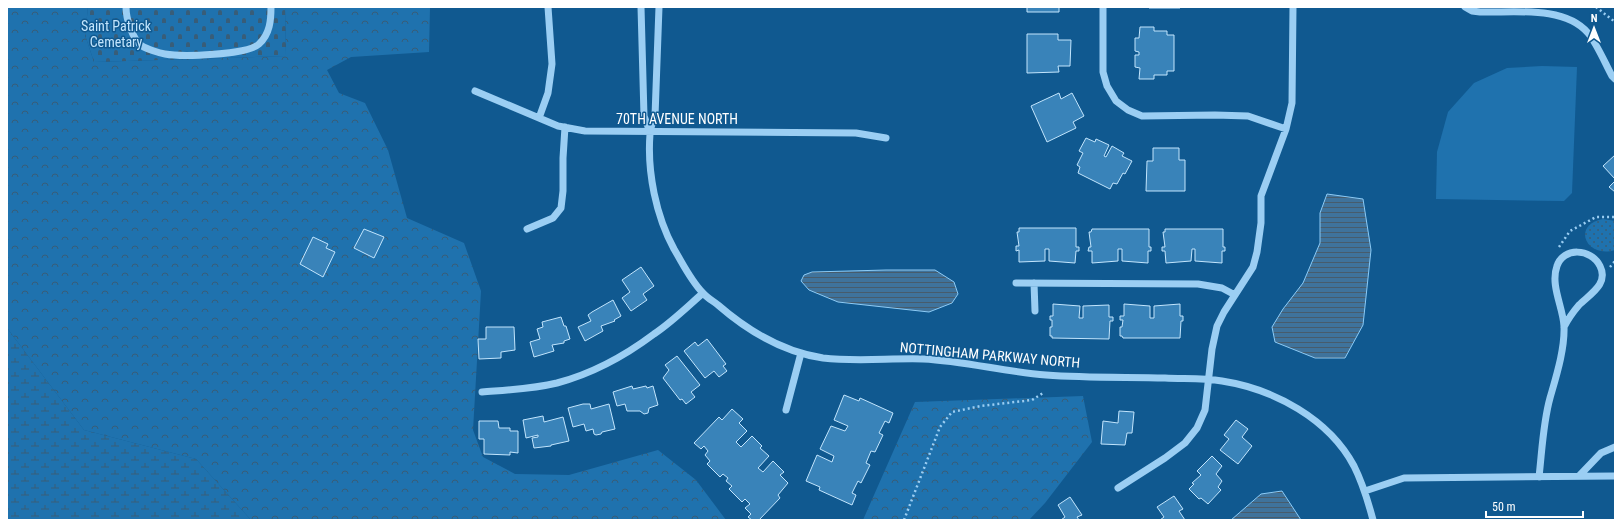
<svg xmlns="http://www.w3.org/2000/svg" width="1622" height="527" viewBox="0 0 1622 527" font-family="'Roboto Condensed',sans-serif">
  <defs>
    <pattern id="forest-crowns" width="20" height="18" patternUnits="userSpaceOnUse"><rect width="20" height="18" fill="#1f72ae"/><path d="M2 6a3 3 0 1 1 6 0M12 15a3 3 0 1 1 6 0" fill="none" stroke="#385d78"/></pattern>
    <pattern id="wetland-marsh" width="20" height="14" patternUnits="userSpaceOnUse"><rect width="20" height="14" fill="#1f72ae"/><path d="M1 5h8M5 5V1M11 12h8M15 12V8" fill="none" stroke="#385d78"/></pattern>
    <pattern id="cemetery-stones" width="16" height="16" patternUnits="userSpaceOnUse"><rect width="16" height="16" fill="#1f72ae"/><path d="M2 7V4a2 2 0 0 1 4 0v3zM10 15v-3a2 2 0 0 1 4 0v3z" fill="#385d78"/></pattern>
    <pattern id="park-dots" width="8" height="8" patternUnits="userSpaceOnUse"><rect width="8" height="8" fill="#1f72ae"/><path d="M2 2h.1M6 6h.1" fill="none" stroke="#385d78" stroke-width="1.8" stroke-linecap="round"/></pattern>
    <pattern id="water-rules" width="6" height="5" patternUnits="userSpaceOnUse"><rect width="6" height="5" fill="#3f739c"/><path d="M0 2.5h6" fill="none" stroke="#475c6c"/></pattern>
  </defs>
  <rect width="100%" height="100%" fill="#105990"/>
  <!-- grass -->
  <path fill="#1f72ae" d="M1542,66L1577,67L1572,193L1564,201L1436,199L1437,152L1448,112L1474,83L1507,68Z"/>
  <!-- forest -->
  <path fill="url(#forest-crowns)" d="M7,7H88L85,35L94,62L286,56L285,7H430L429,52L351,57L327,70L339,93L365,103L388,150L407,218L464,243L481,291L473,430L483,457L515,474L569,475L658,450L696,480L726,520H251L196,459L84,430L7,328Z
    M1083,396L1092,442L1045,503L1029,520H863L915,402Z"/>
  <!-- wetland -->
  <path fill="url(#wetland-marsh)" d="M7,328L84,430L196,459L251,520H7Z"/>
  <!-- cemetery -->
  <path fill="url(#cemetery-stones)" d="M88,7H285L286,56L94,62L85,35Z"/>
  <!-- park -->
  <path fill="url(#park-dots)" d="M1603,219L1615,221V250C1586,259 1571,225 1603,219Z"/>
  <!-- water -->
  <path fill="url(#water-rules)" stroke="#8ccbf6" d="M1327,194L1363,199L1371,250L1363,325L1345,358H1315L1275,342L1272,327L1283,309L1303,283L1320,243V213Z
    M886,270H935L954,282L958,294L952,303L929,312L838,302L809,290L801,281L804,275L812,272Z
    M1282,491L1301,520H1231L1261,494Z"/>
  <!-- building -->
  <path fill="#3983b9" stroke="#c2e5fd" d="M1027,7H1059V12H1027Z
    M1149,7H1180V8H1149Z
    M1140,27H1154V31H1167V35H1174V71H1167V75H1154V79H1139L1140,68L1135,67V55H1139V52L1135,51V38H1139Z
    M1027,34H1058V40H1071L1070,66H1058L1059,72L1027,73Z
    M1059,93L1061,99L1072,93L1084,116L1073,122L1076,128L1047,142L1031,106Z
    M1086,138L1095,142L1096,139L1109,145L1104,156L1106,157L1112,146L1124,153L1122,156L1132,161L1125,174L1123,173L1117,184L1113,183L1110,189L1078,173L1080,167L1077,165L1083,153L1079,151Z
    M1153,148H1179V160H1185V191H1146L1147,161H1153Z
    M1615,155V179L1603,166Z
    M1615,181V192L1609,187Z
    M1019,228H1076V247H1079V251H1076L1075,263L1049,261V249H1045V261L1019,262V250L1016,251V246H1019L1017,232H1019Z
    M364,229L384,237L374,258L354,248Z
    M1092,229H1149V247H1151V251H1148V263L1122,261V249H1118V261L1092,263V251H1088L1089,247H1091L1089,232H1091Z
    M1165,229H1223V247H1225V251H1222V263L1195,261V249H1192L1191,261L1166,263L1165,251H1162V247H1165L1163,232H1165Z
    M313,237L328,244L326,248L335,252L323,277L300,264Z
    M641,267L654,286L643,294L647,300L631,311L622,298L630,292L622,280Z
    M613,300L621,316L614,320L615,321L601,326L603,331L585,341L578,327L591,321L588,315L592,312Z
    M1053,304L1080,306L1079,318H1083V306L1109,305V317H1113V321H1110L1109,339L1052,338V336H1050V327H1052V320H1050V316H1053Z
    M1124,304L1150,306V318H1154V306L1180,304V316H1183V321H1181L1180,338H1123L1122,336H1120V327H1122L1123,320H1120V316H1124Z
    M561,317L564,326H566L570,339L564,341V343L552,345L554,351L534,357L530,342L540,339L537,329L543,327L542,322Z
    M486,327H514L515,350L501,352V358L479,359L478,339H486Z
    M707,339L726,364L723,366L727,371L719,377L714,371L705,378L684,351L695,342L698,346Z
    M677,356L700,385L691,392L695,397L686,404L682,399L680,400L663,378L669,370L665,365Z
    M632,386L633,389L646,386L647,388L653,386L658,405L649,408L648,413L644,414L640,411H627L625,404L617,406L613,392Z
    M844,395L859,401L860,398L893,413L889,423L885,421L879,433L883,435L875,452L871,451L866,463L870,465L861,483L858,481L852,493L856,495L852,505L819,490L820,487L806,481L817,455L832,462L834,456L820,449L831,426L845,431L848,426L834,420Z
    M583,404H590L591,409L609,404L615,429L602,432L601,434L596,435L594,434L593,429L586,431L584,424L573,427L568,408Z
    M732,409L743,419L739,423L747,431L736,442L741,447L752,436L762,446L760,448L769,456L758,468L763,472L773,461L784,472L780,475L788,483L778,495L780,498L759,520H752L748,517L751,514L745,508L750,504L745,499L742,502L729,489L732,486L726,481L728,478L723,474L720,477L707,464L710,461L705,455L708,451L704,446L701,449L694,443L719,417L722,420Z
    M1119,411L1134,412L1132,433H1127L1125,445L1101,444L1103,421L1118,423Z
    M543,416L544,422L563,417L569,441L551,445V446L534,448L532,438L538,437V435L526,438L523,420Z
    M1236,420L1248,429L1242,437L1252,446L1238,464L1220,450L1229,439L1224,435Z
    M479,421H498L499,428H510V431H518V453L510,452V455L484,454V439H479Z
    M1212,456L1222,466L1216,474L1222,481L1218,487L1221,490L1208,504L1201,498L1199,499L1189,489L1194,484L1192,483L1201,475L1197,471Z
    M1174,496L1183,509L1179,511L1185,520H1160L1164,517L1157,507Z
    M1070,497L1082,515L1077,517L1079,520H1061L1065,517L1058,505Z"/>
  <g fill="none" stroke-linecap="round" stroke-linejoin="round">
    <!-- path -->
    <path stroke="#9bcef3" stroke-width="2.5" stroke-dasharray="2 3" stroke-linecap="butt" d="M1596,7L1615,22
      M1559,247L1570,231L1596,217H1615
      M1610,267L1615,261
      M904,520L940,427L952,412L981,406L1032,400L1043,393"/>
    <!-- minor -->
    <path stroke="#9bcef3" stroke-width="7" d="M126,7C126,18 132,39 142,46C147,49 159,53 165,54C182,57 247,55 259,44C270,34 271,20 271,7
      M641,7L644,116L650,132
      M659,7L655,116C653,122 650,128 650,134C647,172 656,216 674,249C683,264 691,281 703,293C707,298 713,301 718,305C748,331 783,352 823,358C856,362 890,358 923,359C965,361 1005,372 1046,375C1086,378 1126,377 1165,378C1184,379 1203,378 1222,381C1274,389 1329,419 1354,466C1363,484 1368,501 1373,520
      M1103,7V72L1107,86L1116,101L1128,110L1142,116L1215,115L1248,116L1286,129
      M1465,7L1472,11L1480,12C1513,13 1564,5 1588,33C1596,42 1606,65 1612,76L1615,79
      M475,91L558,126L585,131L856,133L886,138
      M539,118L548,93L552,64L548,7
      M527,229L553,218L561,208L563,191V158L565,127
      M1016,283L1198,284L1222,288L1235,295
      M1034,283L1035,311
      M482,392C507,390 532,389 557,383C591,374 626,355 654,334C672,322 687,307 703,293
      M786,410L801,353
      M1579,476L1601,453L1615,447
      M1539,477C1542,451 1543,423 1550,398C1556,377 1565,349 1564,326C1563,307 1550,285 1557,266C1563,247 1591,248 1600,266C1609,284 1590,294 1579,305C1573,312 1568,319 1564,327
      M1118,488L1165,458L1185,443L1197,428L1205,410L1212,349L1217,326L1224,312L1253,267L1257,252L1261,223V196L1286,129L1292,103L1293,7
      M1365,491L1404,478L1615,476"/>
  </g>
  <g text-anchor="middle" stroke-width="3" stroke-linejoin="round" paint-order="stroke">
    <!-- park labels -->
    <g font-size="14" fill="#c2e5fd" stroke="#105990">
      <text x="116" y="31">Saint Patrick<tspan x="116" dy="16">Cemetary</tspan></text>
    </g>
    <!-- street labels -->
    <g font-size="14" fill="#fff" stroke="#105990">
      <text x="677" y="124">70TH AVENUE NORTH</text>
      <text transform="translate(990 355) rotate(5)" y="5">NOTTINGHAM PARKWAY NORTH</text>
    </g>
  </g>
  <!-- border -->
  <rect width="1622" height="527" fill="none" stroke="#ffffff" stroke-width="16"/>
  <!-- north arrow -->
  <g transform="translate(1594 28)" stroke="#105990" stroke-width="3" paint-order="stroke">
  <path d="M0-3L7 15L0 10L-7 15Z" fill="#ffffff"/>
  <text y="-6" font-size="11" font-weight="bold" text-anchor="middle" fill="#ffffff">N</text>
  </g>
  <!-- scale -->
  <path d="M1486 511v6h97v-6" fill="none" stroke="#ffffff" stroke-width="2"/>
  <text x="1492" y="511" font-size="12" fill="#ffffff" stroke="#105990" stroke-width="3" paint-order="stroke">50 m</text>
</svg>
